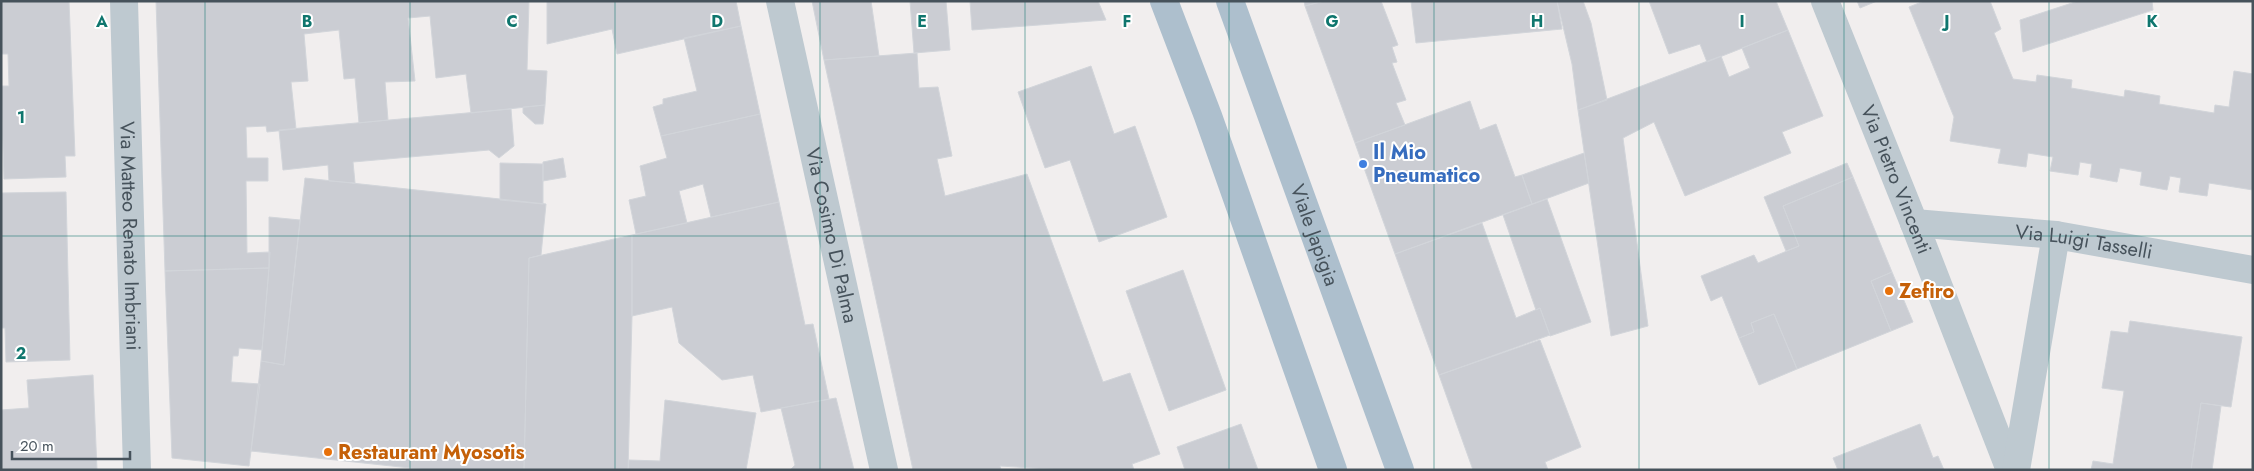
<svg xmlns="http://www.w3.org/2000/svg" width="2254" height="471" viewBox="0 0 2254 471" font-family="Jost,sans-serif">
  <rect width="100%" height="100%" fill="#f1eeee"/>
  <!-- building -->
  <path fill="#cbcdd3" stroke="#d2d5da" d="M1,1H69L75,156H65L66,177L4,179L1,86H9L8,54H1Z
    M156,1H529L527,70L547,71L545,105L471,113L466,74L436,78L430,16L408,18L415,81L385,82L388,120L359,123L355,78L344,79L339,30L304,34L308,81L291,82L296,129L267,132L266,126L246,127L247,158H268V181H246L247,253L270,252L269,268L165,271Z
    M547,1H736L741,26L617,54L612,29L547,44Z
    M812,1H871L879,56L824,60Z
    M910,1H946L950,50L914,53Z
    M970,1H1098L1106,20L972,30Z
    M1304,1H1324L1305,6Z
    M1324,1H1381L1398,45L1392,47L1397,62L1392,63L1406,100L1396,103L1405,125L1355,143L1305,6Z
    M1411,1H1557L1562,29L1416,43Z
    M1557,1H1583L1591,23L1607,100L1578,110L1572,64Z
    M1649,1H1776L1788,30L1707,62L1700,44L1669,54Z
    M1857,1H1877L1860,8Z
    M1924,1H1990L2001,29L1994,33L2013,79L2036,82L2037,75L2072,80L2071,88L2124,97L2125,90L2160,96L2159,104L2214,113L2215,105L2229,107L2234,71L2253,74V190L2209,183L2207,196L2179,192L2181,178L2170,176L2167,190L2140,185L2142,172L2120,168L2117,182L2090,177L2092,164L2080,162L2078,175L2050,171L2053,157L2028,153L2026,167L1998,163L2001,149L1950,141L1954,117L1909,7Z
    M2078,1H2152L2153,10L2023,52L2020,20Z
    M741,26L760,114L661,136L653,107L663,104V99L697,91L684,38Z
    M1788,30L1823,116L1782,132L1791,153L1685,196L1654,122L1623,138L1648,326L1611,336L1578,110L1721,56L1729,77L1750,68L1742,48Z
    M917,53L919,88L938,87L952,156L937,159L945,196L1027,174L1103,382L1130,373L1160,454L1132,464L1134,470H1065L1000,466L1001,470H913L824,60Z
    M1091,66L1114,134L1135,126L1167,217L1099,242L1070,160L1045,168L1018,92Z
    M1470,101L1480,130L1496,124L1515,177L1522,175L1532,204L1395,254L1355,143Z
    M545,105L543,124H535L523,113V107Z
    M511,109L514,146L499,158L489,150L353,162L355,183L329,181L328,165L283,170L279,130Z
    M760,114L779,202L711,217L703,184L679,191L687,223L636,234L629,200L646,196L640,166L667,158L661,136Z
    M1584,153L1589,183L1532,204L1522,175Z
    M563,158L566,177L543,181V162Z
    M500,163L543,164V204L500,200Z
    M1847,163L1853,177L1783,206L1799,246L1786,251L1764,197Z
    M1853,177L1892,272L1871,281L1891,331L1797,369L1774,314L1751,323L1754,332L1739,338L1722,296L1711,301L1701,276L1754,255L1758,263L1799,246L1783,206Z
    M305,178L546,204L541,255L529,258L524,470H429L251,451L261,361L284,365Z
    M66,192L70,360L6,362L5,328H1V193Z
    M1547,199L1591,322L1550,336L1540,308L1536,310L1503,215Z
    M779,202L805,325L813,324L829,399L761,412L753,375L722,380L679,343L672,307L632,316V235Z
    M269,217L300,220L284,365L261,361L269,268Z
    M1482,223L1516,318L1540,308L1550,335L1439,375L1395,254Z
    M632,235V316L628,470H524L529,258Z
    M269,268L262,350L239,348L238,356H233L231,382L260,384L249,466L172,458L165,271Z
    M1183,270L1226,390L1169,411L1126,291Z
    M1892,272L1913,322L1891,331L1871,281Z
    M1774,314L1797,369L1759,385L1739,338L1754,332L1751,323Z
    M2130,321L2242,337L2231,407L2201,403L2191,470H2091L2093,461L2113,464L2124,391L2102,388L2111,331L2128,333Z
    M1540,340L1581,447L1545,462L1548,470H1473L1439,375Z
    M93,375L97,470H1V410L29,408L27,380Z
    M836,398L854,470H790L795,465L781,408Z
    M665,400L756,413L746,470H628L629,460L660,461Z
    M2201,403L2221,406L2212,470H2191Z
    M1241,424L1258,470H1185L1177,447Z
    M1920,424L1933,458L1938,456L1944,470H1838L1833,458Z"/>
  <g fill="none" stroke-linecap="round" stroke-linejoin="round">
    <!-- minor -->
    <g stroke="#bec9d0" stroke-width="28">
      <path id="s1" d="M124,1L137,470"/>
      <path id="s2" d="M780,1L884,470"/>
      <path id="s3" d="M1825,1L1914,223L2010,470"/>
      <path id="s4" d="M1914,223L2056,235L2253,270"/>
      <path d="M2016,470L2056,235"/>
    </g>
    <!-- primary -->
    <g stroke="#adbfcd" stroke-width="28">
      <path d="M1164,1L1208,116L1333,470"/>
      <path id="s5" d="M1230,1L1400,470"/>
    </g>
  </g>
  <!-- grid -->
  <path fill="none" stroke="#0f766e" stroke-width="1" stroke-opacity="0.55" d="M205,1V470M410,1V470M615,1V470M820,1V470M1025,1V470M1229,1V470M1434,1V470M1639,1V470M1844,1V470M2049,1V470M1,236H2253"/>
  <!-- markers -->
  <circle fill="#3f7fe0" stroke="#fff" stroke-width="2" cx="1363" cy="164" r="5"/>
  <g fill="#e8710a" stroke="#fff" stroke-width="2">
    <circle cx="1889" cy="291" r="5"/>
    <circle cx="328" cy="452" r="5"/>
  </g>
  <g text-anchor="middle" stroke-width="4" stroke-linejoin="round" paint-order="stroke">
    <!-- shop labels -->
    <g font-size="20" font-weight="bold" fill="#366cbe" stroke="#fff" text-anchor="start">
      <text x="1373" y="159">Il Mio<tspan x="1373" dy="23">Pneumatico</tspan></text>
    </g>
    <!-- street labels -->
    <g font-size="20" fill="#46525b" stroke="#fff">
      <text dy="7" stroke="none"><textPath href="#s3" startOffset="192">Via Pietro Vincenti</textPath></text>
      <text dy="7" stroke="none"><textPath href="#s1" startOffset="235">Via Matteo Renato Imbriani</textPath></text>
      <text dy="7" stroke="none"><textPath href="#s2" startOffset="240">Via Cosimo Di Palma</textPath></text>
      <text dy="7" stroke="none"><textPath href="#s5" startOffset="249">Viale Japigia</textPath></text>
      <text dy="7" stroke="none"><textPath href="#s4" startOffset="171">Via Luigi Tasselli</textPath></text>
    </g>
    <!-- food labels -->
    <g font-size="20" font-weight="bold" fill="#c56008" stroke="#fff" text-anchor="start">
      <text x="1899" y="298">Zefiro</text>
      <text x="338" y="459">Restaurant Myosotis</text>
    </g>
  </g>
  <g font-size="16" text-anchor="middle" font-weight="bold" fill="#0f766e" stroke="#fff" stroke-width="4" stroke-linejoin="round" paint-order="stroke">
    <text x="102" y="27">A</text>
    <text x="307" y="27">B</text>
    <text x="512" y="27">C</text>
    <text x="717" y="27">D</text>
    <text x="922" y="27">E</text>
    <text x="1127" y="27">F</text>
    <text x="1332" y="27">G</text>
    <text x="1537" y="27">H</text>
    <text x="1742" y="27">I</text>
    <text x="1947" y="27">J</text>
    <text x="2152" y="27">K</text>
    <text x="21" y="123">1</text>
    <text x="21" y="359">2</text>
  </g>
  <!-- border -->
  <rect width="2254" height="471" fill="none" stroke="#46525b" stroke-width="5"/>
  <!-- scale -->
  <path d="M12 451v8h118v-8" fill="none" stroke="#46525b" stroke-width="2.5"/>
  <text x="20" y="451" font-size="15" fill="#46525b" stroke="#ffffff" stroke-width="4" paint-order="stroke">20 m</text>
</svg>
